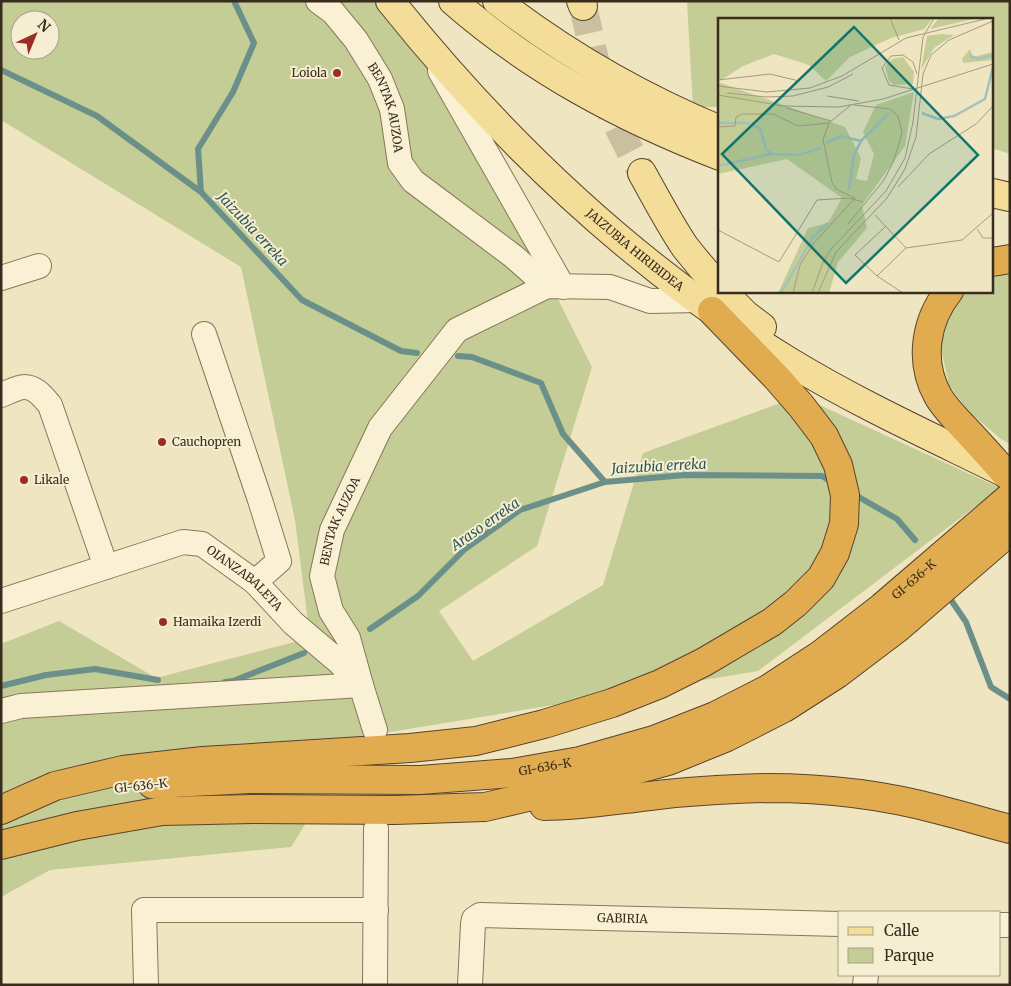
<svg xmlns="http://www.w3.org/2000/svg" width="1011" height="986" viewBox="0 0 1011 986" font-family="Merriweather,serif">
  <rect width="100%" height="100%" fill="#efe5c1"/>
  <!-- green -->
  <path fill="#c3cd95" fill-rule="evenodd" d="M1,1H398L521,226L592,367L537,546L439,611L473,661L603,585L643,453L800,396L1000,488L758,671L360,737L291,847L50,870L1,897V644L59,621L156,678L310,638L295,520L241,267L1,120ZM20,20H50V50H20Z
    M687,1H1010V154L992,148V19H720V107H693Z
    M1010,273V444L1001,439L969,412L949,385L941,348L943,322L956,300L967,291H992V277Z"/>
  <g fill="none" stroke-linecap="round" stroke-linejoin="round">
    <!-- stream -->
    <path stroke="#6b9089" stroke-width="6" d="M234,1L254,43L233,92L198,149L201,192L302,300L401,351L417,353
      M1,70L97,116L201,192
      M458,356L472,357L541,383L563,434L605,482L685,475L822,476L830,481
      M857,496L897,519L915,540
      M951,600L966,622L991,687L1010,699
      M370,629L418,596L465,549L520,510L605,482
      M225,682L233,681L304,653
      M1,686L46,675L95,669L158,680"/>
    <!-- major-tunnel -->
    <path stroke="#cac0a0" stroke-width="28" stroke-dasharray="28 14" stroke-linecap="butt" d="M583,6C590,35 595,65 604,93C614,121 628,147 642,173"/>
    <!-- minor casing -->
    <g stroke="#897658" stroke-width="26">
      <g id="minor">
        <path id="s1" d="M318,1L333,12L356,40L380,79L392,109L400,163L413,181L513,256L547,286"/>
        <path d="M440,71L563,287"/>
        <path d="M1,278L39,266"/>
        <path d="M204,334L260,500L279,561L255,582"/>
        <path d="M1,395C7,393 18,387 24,387C36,387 43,397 50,405L106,567"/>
        <path id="s2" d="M1,601L183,542L202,544L255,582L293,623L339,662L361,685L375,730"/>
        <path id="s3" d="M1,711L21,706L361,685L348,638L331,611L322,576L332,530L380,428L457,330L547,286L610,287L650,301L698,300"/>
        <path d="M1000,925H1010"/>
        <path d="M146,985L144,910H376"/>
        <path d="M375,985L376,829"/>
        <path id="s4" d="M470,985L473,924L474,919L480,915L840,924"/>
        <path d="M865,985L866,975"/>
      </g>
    </g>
    <!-- major casing -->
    <g stroke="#57432d" stroke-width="30">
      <g id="major">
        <path id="s5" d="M390,1C502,141 636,268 790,362C859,404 934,438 1007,474"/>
        <path d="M453,1C532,70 622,118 720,156"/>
        <path d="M497,1C567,55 638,96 720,130"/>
        <path d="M581,1L583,6"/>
        <path d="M642,173C656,198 669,223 685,247C696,261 708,275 720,288"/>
        <path d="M992,193L1010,197"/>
        <path d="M722,291L746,315L762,327"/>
      </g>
    </g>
    <!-- highway casing -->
    <g stroke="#57432d" stroke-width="30">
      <g id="highway">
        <path d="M992,262L1010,259"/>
        <path d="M949,291C925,321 919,362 938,396C946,410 959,422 970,434C982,447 994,460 1006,474"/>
        <path id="s6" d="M152,784L250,779L420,780L512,773L580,761L654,740L715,716L768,689L820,655L882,607L1010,497"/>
        <path d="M544,806C580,806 615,800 650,796C689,791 729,789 767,788C825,788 885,795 940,810C964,816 987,823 1010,829"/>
        <path d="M1,810L55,786L123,770L203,761L410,748L476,741L544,724L612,703L660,684L704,662L772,622L796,603L821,578L835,553L844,524L845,495L838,465L824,436L802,407L776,377L712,311"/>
        <path d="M1,845L77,826L162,811L253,809L395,810L485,807L587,783L668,761L727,737L784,708L837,674L899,627L1010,531"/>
      </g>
    </g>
    <!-- minor -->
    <use href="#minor" stroke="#faf1d5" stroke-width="24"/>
    <!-- major -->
    <use href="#major" stroke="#f4dd98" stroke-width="28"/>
    <!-- highway -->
    <use href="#highway" stroke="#e1ab4f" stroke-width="28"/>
  </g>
  <!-- markers -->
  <g fill="#9a2e27" stroke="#f6eed1" stroke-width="2">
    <circle cx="337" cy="73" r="5"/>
    <circle cx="162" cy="442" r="5"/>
    <circle cx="24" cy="480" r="5"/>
    <circle cx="163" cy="622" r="5"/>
  </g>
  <g text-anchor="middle" stroke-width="4" stroke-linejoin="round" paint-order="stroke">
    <!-- poi labels -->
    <g font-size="12" fill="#382c1d" stroke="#f6eed1" text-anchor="start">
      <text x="327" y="77" text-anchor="end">Loiola</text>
      <text x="172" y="446">Cauchopren</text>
      <text x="34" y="484">Likale</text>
      <text x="173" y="626">Hamaika Izerdi</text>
    </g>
    <!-- street labels -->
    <g font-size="12" fill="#382c1d" stroke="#f6eed1">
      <text dy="4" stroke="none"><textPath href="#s1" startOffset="130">BENTAK AUZOA</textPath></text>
      <text dy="4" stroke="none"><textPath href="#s5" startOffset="350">JAIZUBIA HIRIBIDEA</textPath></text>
      <text dy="4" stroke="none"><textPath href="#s3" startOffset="536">BENTAK AUZOA</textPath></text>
      <text dy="4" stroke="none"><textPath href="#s2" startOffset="265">OIANZABALETA</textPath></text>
      <text dy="4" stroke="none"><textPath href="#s6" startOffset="814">GI-636-K</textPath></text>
      <text dy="4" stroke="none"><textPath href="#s6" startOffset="394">GI-636-K</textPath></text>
      <text transform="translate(141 786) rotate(-6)" y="4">GI-636-K</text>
      <text dy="4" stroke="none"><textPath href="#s4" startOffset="216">GABIRIA</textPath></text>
    </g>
    <!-- water labels -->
    <g font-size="14" font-style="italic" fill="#2c5859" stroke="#f6eed1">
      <text transform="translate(253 229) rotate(47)" y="5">Jaizubia erreka</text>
      <text transform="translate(659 466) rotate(-3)" y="5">Jaizubia erreka</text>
      <text transform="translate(485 524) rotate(-35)" y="5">Araso erreka</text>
    </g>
  </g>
  <!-- overview -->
  <g transform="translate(718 18)">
    <rect width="275" height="275" fill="#efe5c1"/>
    <path d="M0,0H215L206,11L173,20L132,39L108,63L91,47L56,36L25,48L0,64L127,109L143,140L138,161L149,163L156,136L145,114L158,87L196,74L187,128L144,187L149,210L120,244L111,275H60L90,210L110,205L124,180L69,141L0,156ZM221,0H260L212,11ZM223,16L236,17L216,30L203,52L209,18ZM252,31L255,39L275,34V42L245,45L244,41ZM185,39L196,54L195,66L176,67L171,63L167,49L174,41Z" fill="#c3cd95"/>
    <path fill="none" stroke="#a4c1bb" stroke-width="2.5" d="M252,38L261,41L275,37M204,95L220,101L236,98L267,81L275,49M0,105H29L42,110L48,131L54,136L81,137L103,130M108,125L123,118L143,123L171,95M0,148L53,136M131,172L136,137L143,123M63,275L95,219L110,205"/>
    <path fill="none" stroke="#a69b7f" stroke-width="1" d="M172,0L181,22M0,62L52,56L81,63M0,68L49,74L92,70L124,58L188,20L271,0M195,71L171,67L164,50L173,38L185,37L195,44L199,56M9,75L48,79L75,78L110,69L135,56M0,77L65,88L121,89L165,81L275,46M109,78L141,83M69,90L113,103M0,109L17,108L18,99L24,96H55L80,108L111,105M180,169L211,136L258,106L275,88M157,197L188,230M130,206L166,162L176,142L184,115L180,98L172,91L136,87M168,208L137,237L159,258L188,230M259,211L265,220H275M0,212L61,244L99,182L131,180L145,184M188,230L244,222L275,195M159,258L185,275M75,275L82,247L95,226L137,180L118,171L114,164L105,122L111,105L133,87M94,275L105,244L114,230L168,173L187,140L195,104L205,19L216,0M100,275L118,234L169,180L187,151L198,119L205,56L213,37L231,22L275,3"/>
    <path fill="#0f766e" fill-opacity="0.15" stroke="#0f766e" stroke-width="2.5" d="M136,9L260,137L128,265L4,136Z"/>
    <rect width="275" height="275" fill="none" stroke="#382c1d" stroke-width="2.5"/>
  </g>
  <!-- border -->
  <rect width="1011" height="986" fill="none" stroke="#382c1d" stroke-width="5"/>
  <!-- legend -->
  <rect x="838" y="911" width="162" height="65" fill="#f6eed1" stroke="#aaa089"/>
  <rect x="848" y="927" width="25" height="8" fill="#f4dd98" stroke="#aaa089"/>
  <text x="884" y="936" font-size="15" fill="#382c1d">Calle</text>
  <rect x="848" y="948" width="25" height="15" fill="#c3cd95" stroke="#aaa089"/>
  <text x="884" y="961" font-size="15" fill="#382c1d">Parque</text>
  <!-- north arrow -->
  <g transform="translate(35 35) rotate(44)"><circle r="24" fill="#f6eed1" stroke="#aaa089"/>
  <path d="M0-4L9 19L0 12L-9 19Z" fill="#9a2e27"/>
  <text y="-8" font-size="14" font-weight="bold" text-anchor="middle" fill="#382c1d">N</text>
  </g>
</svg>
